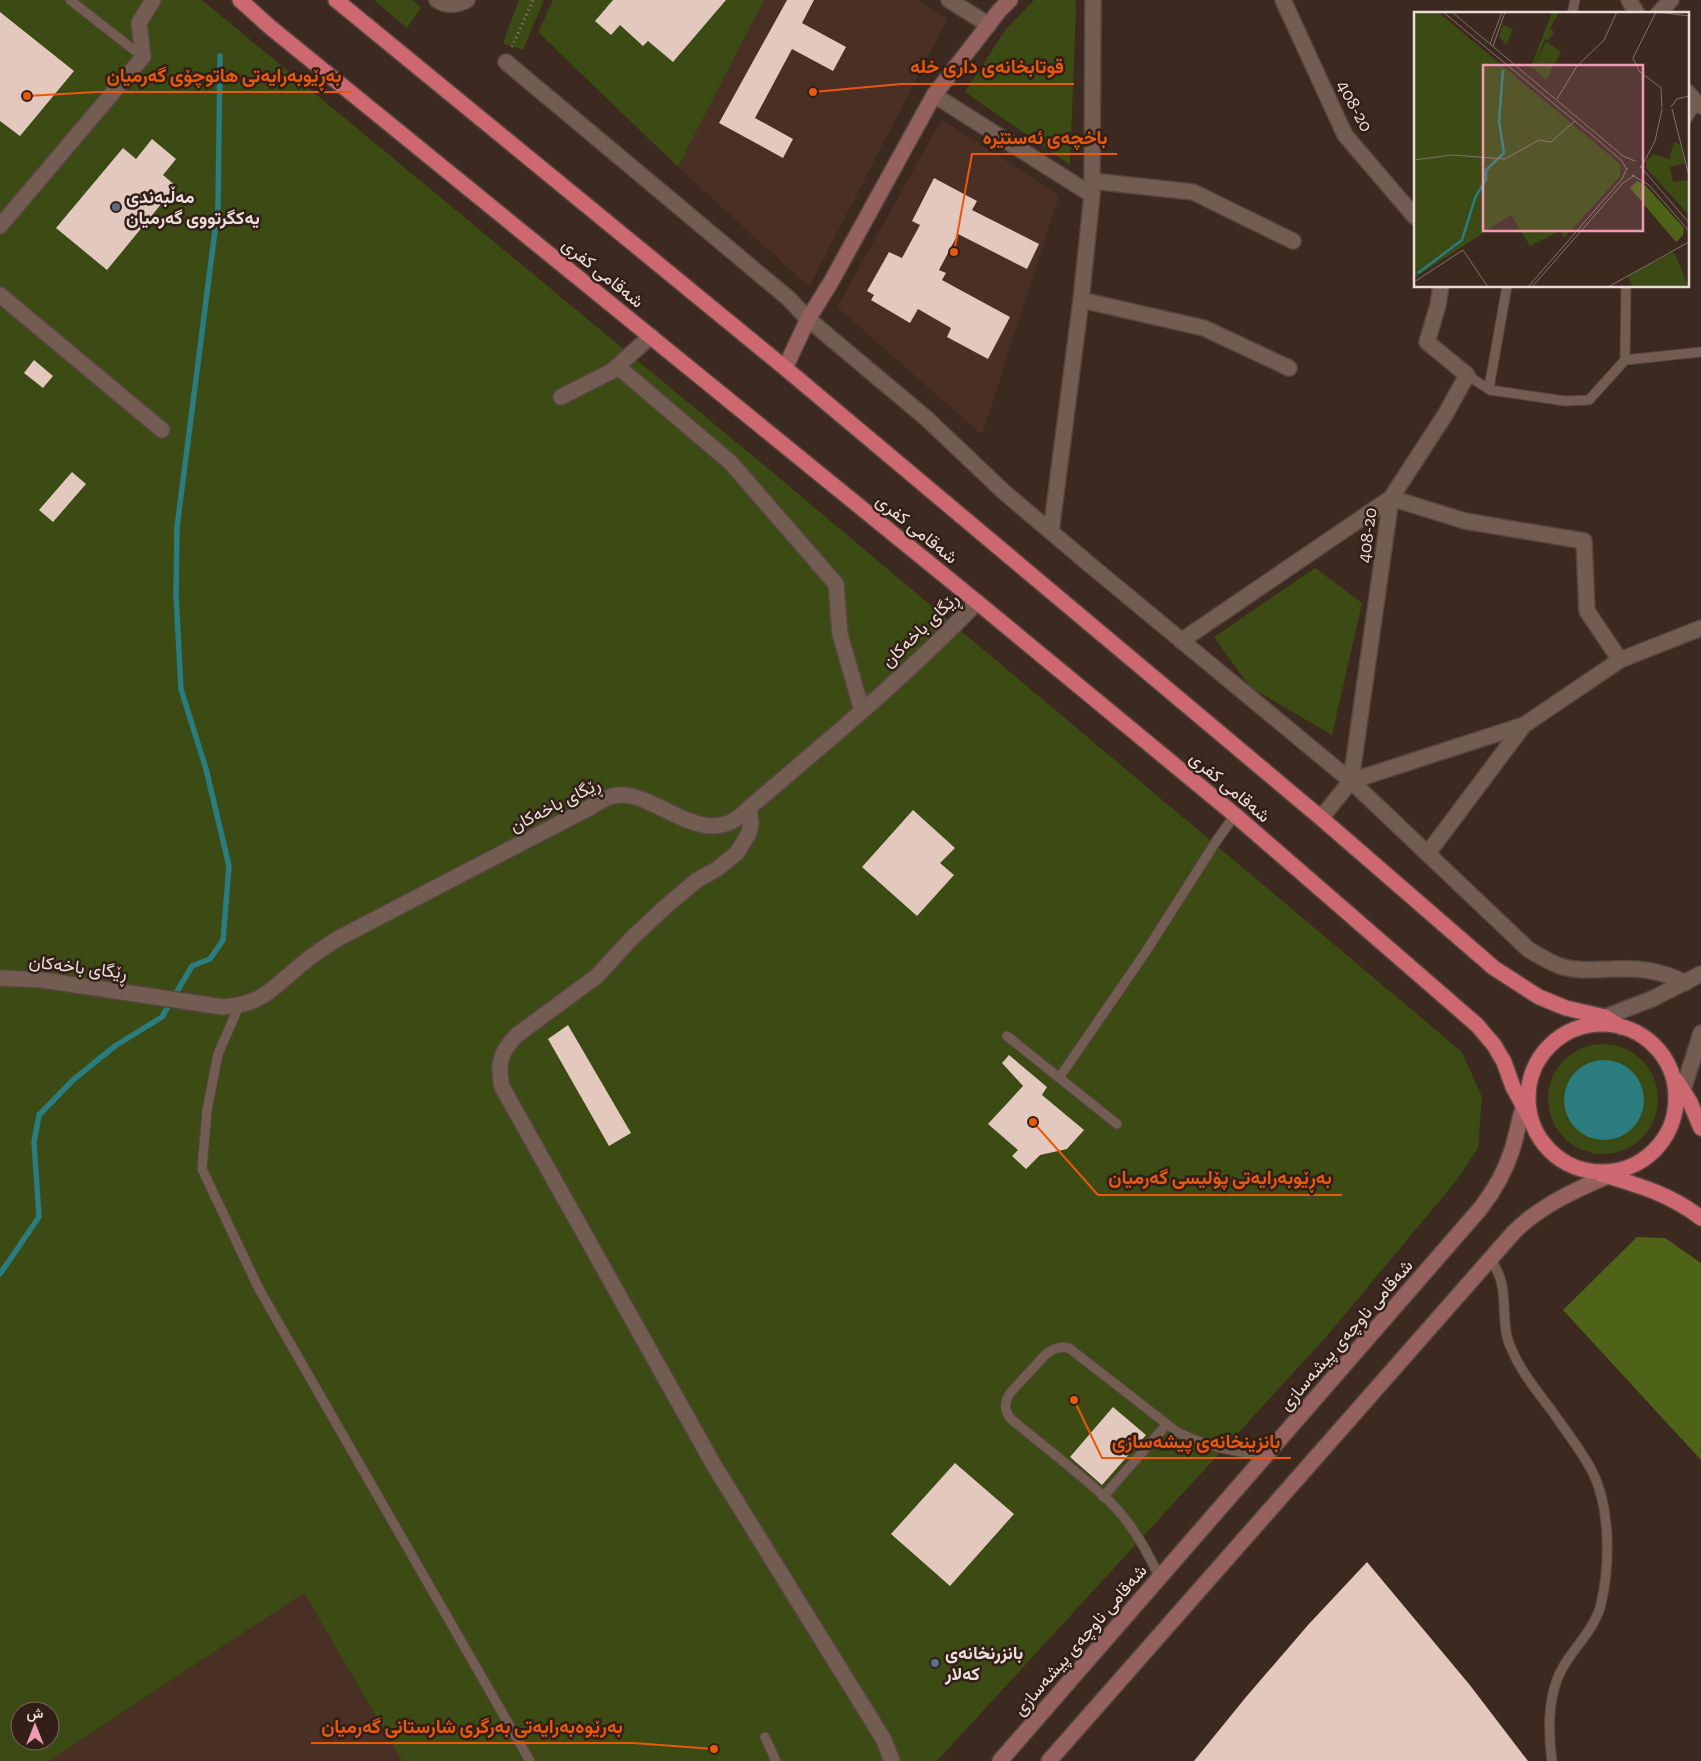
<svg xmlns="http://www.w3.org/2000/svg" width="1701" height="1761" viewBox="0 0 1701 1761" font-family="'Zilla Slab',Vazirmatn,serif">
  <rect width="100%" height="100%" fill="#3c2920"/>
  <!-- built -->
  <path fill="#4a2f24" d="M764,0H917L948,18L809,287L678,167Z
    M942,119L1059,196L982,435L837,307Z
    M304,1593L402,1761H49Z"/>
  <!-- green -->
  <path fill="#3b4b13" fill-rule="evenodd" d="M0,0H202L771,471L1462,1052L1482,1097L1478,1148L1456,1181L1327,1336L937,1761H402L304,1593L49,1761H0ZM20,1711H50V1741H20Z
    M374,0H413L421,8L407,28Z
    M519,0H544L523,50L503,43Z
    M553,0H764L678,167L538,32Z
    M1034,0H1075L1076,8L1070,165L965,92L1006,29Z
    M1315,568L1362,603L1332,735L1250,687L1214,637Z
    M1548 1099a55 55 0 1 1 110 0a55 55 0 1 1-110 0Z"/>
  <!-- forest -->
  <path fill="#4e6317" d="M1637,1237L1665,1238L1701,1263V1460L1563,1310Z"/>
  <!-- water -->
  <path fill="#2a7c7f" d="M1564 1100a40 40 0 1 1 80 0a40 40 0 1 1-80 0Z"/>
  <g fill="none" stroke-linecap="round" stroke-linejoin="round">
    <!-- stream -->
    <path stroke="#2a7c7f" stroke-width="5.5" d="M0,1274L39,1217L34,1142L39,1115L73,1080L115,1046L162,1017L192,966L210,959L223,940L229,866L206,769L181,689L176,595L177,527L218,207L220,56"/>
  </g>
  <!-- building -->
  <path fill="#e2c8bd" d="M613,0H726L673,62L648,41L643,46L620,25L611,35L595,21Z
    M787,0H814L802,23L846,47L833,71L792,49L755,118L793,139L783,158L719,123Z
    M0,12L74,71L20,136L0,121Z
    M152,139L176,159L163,175L176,186L107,270L56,228L123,148L136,159Z
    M934,178L977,201L972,210L1039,244L1027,269L958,234L939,270L946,273L942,280L1010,317L988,359L947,337L951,328L918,309L910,323L871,300L874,295L867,291L889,252L902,258L920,225L912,221Z
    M34,360L53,376L43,388L24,373Z
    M72,472L86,484L53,522L39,510Z
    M913,810L955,848L940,863L954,875L917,916L862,867Z
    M568,1025L631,1133L609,1146L548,1039Z
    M1009,1055L1047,1087L1042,1095L1084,1130L1067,1149L1040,1155L1026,1169L1012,1156L1018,1150L988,1124L1023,1086L1002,1063Z
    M1113,1407L1146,1435L1102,1485L1070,1457Z
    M955,1463L1014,1514L950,1586L891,1534Z
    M1367,1562L1469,1684L1528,1761H1194L1246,1697L1308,1625Z"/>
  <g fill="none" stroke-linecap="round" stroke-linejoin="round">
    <!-- service casing -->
    <g stroke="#57463f" stroke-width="11">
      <path id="service" d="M70,0L143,57
        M1572,14L1575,0
        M1687,119L1697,103
        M1625,360L1626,286
        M1467,375L1490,390L1565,401L1589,400L1625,360L1701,352
        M1489,388L1507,286
        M239,1006L218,1054L207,1110L202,1169L259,1289L530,1761
        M1007,1036L1117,1124
        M1059,1078L1145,953L1217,840L1235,815
        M1490,1258C1495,1266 1500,1275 1502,1285C1506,1306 1502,1329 1511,1348C1521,1372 1537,1391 1552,1411C1565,1430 1581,1450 1592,1471C1611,1508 1610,1565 1601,1604C1595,1629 1574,1647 1562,1669C1547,1696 1548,1731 1552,1761
        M1103,1497L1167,1424
        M1159,1577C1147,1550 1132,1524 1111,1503C1081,1474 1043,1446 1011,1419C1004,1410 1004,1403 1010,1393L1046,1354C1054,1348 1060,1346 1069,1348L1177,1432C1206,1446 1235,1453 1266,1454
        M765,1737L776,1761"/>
    </g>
    <!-- minor casing -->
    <g stroke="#57463f" stroke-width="18">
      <path id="minor" d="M437,0C448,7 457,5 467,0
        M949,0L989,25
        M1283,0L1345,135L1415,217
        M1658,14L1671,0
        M506,62L788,298L808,319L926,418L1004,492L1089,564L1351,781L1529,950C1539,955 1552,964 1563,967C1580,972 1597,969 1613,969C1639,968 1662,970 1685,983
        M934,95L1092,195
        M1092,181L1193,192L1293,241
        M0,226L143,57L139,23L153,0
        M0,295L162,430
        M1081,300L1204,328L1289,368
        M617,366L731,463L836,584L840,634L862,711
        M561,397L612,371L651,336
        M1051,532L1081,300L1092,195L1093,0
        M1181,641L1391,498L1465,521L1584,541L1587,611L1620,660
        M1351,781L1524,725L1620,660L1701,628
        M749,808L751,822L749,833L737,853L717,869L697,880L664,908L631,939L597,976L517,1035C500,1052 497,1064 502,1087L715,1467L884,1740L892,1761
        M1321,818L1351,781L1391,498L1445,415L1467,375L1427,342L1438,305L1441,286
        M1428,853L1524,725"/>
    </g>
    <!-- tertiary casing -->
    <g stroke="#57463f" stroke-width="18">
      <path id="tertiary" d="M1629,0L1637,14
        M1687,92L1697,103L1701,106
        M0,978L42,980L223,1007C261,1004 269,992 296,969C309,957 323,948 337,939L589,808C599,802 609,795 621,795C656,795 693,839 731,822C737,819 744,813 749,808C827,741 907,676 977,602
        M1588,1025L1605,1017L1652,999L1701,974
        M1675,1109L1683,1090L1701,1033"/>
    </g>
    <!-- secondary casing -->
    <g stroke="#57463f" stroke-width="18">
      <path id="secondary" d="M785,368L808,319L831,282L934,95L999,11L1010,0
        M1000,1761L1480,1209C1494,1191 1505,1172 1512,1150C1518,1131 1520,1112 1528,1093
        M1049,1761L1514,1232C1540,1206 1575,1190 1608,1176L1615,1171"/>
    </g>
    <!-- trunk casing -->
    <g stroke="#57463f" stroke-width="18">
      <path id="trunk" d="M240,0L270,27L977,602L1235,815L1477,1025L1494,1045L1504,1062L1513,1087L1532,1122
        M336,0L785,368L1321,818L1494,968L1539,997L1566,1008L1605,1017L1621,1027
        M1528 1098a74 74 0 1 1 148 0a74 74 0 1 1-148 0Z
        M1676,1080L1690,1102L1701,1128
        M1601,1174C1638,1185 1670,1194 1701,1218"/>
    </g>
    <!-- path -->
    <path stroke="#908078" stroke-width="3" stroke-dasharray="1 4" stroke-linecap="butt" d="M512,47L533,0"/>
    <!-- service -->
    <use href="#service" stroke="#735d53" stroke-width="9"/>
    <!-- minor -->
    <use href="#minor" stroke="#735d53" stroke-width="15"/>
    <!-- tertiary -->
    <use href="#tertiary" stroke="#735d53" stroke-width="15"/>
    <!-- secondary -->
    <use href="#secondary" stroke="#95615e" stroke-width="15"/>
    <!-- trunk -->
    <use href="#trunk" stroke="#ce6870" stroke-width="15"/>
  </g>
  <!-- markers -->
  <g fill="#5c6f8a" stroke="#321f17" stroke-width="2">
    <circle cx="116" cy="207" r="5"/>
    <circle cx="935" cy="1663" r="5"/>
  </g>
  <g text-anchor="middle" stroke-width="5" stroke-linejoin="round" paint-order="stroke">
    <!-- street labels -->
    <g font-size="18" fill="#ebded8" stroke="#321f17">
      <text transform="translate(1355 106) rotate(62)" y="6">408-20</text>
      <text transform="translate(603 273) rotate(39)" y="6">شەقامی کفری</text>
      <text transform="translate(917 529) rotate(39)" y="6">شەقامی کفری</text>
      <text transform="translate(1367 535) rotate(-82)" y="6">408-20</text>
      <text transform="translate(920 630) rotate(-44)" y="6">ڕێگای باخەکان</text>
      <text transform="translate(1230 787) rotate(40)" y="6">شەقامی کفری</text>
      <text transform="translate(555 805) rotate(-27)" y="6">ڕێگای باخەکان</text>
      <text transform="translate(78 967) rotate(7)" y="6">ڕێگای باخەکان</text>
      <text transform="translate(1346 1335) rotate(-49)" y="6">شەقامی ناوچەی پیشەسازی</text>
      <text transform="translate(1080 1640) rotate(-49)" y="6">شەقامی ناوچەی پیشەسازی</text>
    </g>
    <!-- poi labels -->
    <g font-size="18" font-weight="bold" fill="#ebded8" stroke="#321f17" text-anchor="start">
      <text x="126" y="203">مەڵبەندی<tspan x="126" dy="21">یەکگرتووی گەرمیان</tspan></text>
      <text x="945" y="1659">بانزرنخانەی<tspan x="945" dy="21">کەلار</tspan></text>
    </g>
  </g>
  <!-- overview -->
  <g transform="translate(1414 12)">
    <rect width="275" height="275" fill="#3c2920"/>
    <path d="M0,0H24L206,152V164L150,226L146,219L116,234L97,203L0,266ZM138,0H145L136,16L140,20L134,29L131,27L120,53L132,29L147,40L132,68L119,55L116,57ZM89,13L99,17L92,33L85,24ZM260,130L266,132L271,151L256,155L259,170L274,168L275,203L232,156V150L239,142L255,147ZM260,240L275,275H219L213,264Z" fill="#3b4b13"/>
    <path d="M223,169L231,173L270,216L269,223L262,230L216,176Z" fill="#4e6317"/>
    <path fill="none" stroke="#2a7c7f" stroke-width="2.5" d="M4,261L48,228L61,186L72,167V158L90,141L85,109L89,58"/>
    <path fill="none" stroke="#82716a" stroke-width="1" d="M29,0L185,129L208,149L213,158M38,0L209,144L221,149M242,0L219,46L225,59L247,76L248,96M244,0L275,4M76,32L88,0M79,34L91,0M143,87L163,54L190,28L203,0M257,95L263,87L275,84M258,97L275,164M0,148L38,143L91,147L125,128L137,130L161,109M226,154L275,211M227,156L241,129L248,97M218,163L235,173L275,219M0,270L49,238L74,275M114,275L208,167L213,156M118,275L209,171L221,163M194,275L275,230"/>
    <path fill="#f19ab4" fill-opacity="0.15" stroke="#f19ab4" stroke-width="2.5" d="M69,53H229V219H69Z"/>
    <rect width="275" height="275" fill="none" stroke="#ebded8" stroke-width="2.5"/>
  </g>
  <!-- callouts -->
  <path fill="none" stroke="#e8590c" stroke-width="2" d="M813 92L901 84H1074M27 96L97 92H352M954 252L972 154H1117M1033 1122L1098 1195H1342M1074 1400L1102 1458H1291M714 1749L633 1743H311"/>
  <g fill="#e8590c" stroke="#321f17" stroke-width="2">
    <circle cx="813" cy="92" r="5"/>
    <circle cx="27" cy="96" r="5"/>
    <circle cx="954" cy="252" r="5"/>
    <circle cx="1033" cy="1122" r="5"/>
    <circle cx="1074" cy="1400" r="5"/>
    <circle cx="714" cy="1749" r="5"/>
  </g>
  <g font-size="19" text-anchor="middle" font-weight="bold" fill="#e8590c" stroke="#321f17" stroke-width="5" stroke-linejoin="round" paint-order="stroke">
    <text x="987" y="73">قوتابخانەی داری خلە</text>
    <text x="224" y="82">بەڕێوبەرایەتی هاتوچۆی گەرمیان</text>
    <text x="1045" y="144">باخچەی ئەستێرە</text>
    <text x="1220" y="1184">بەڕێوبەرایەتی پۆلیسی گەرمیان</text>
    <text x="1196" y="1448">بانزینخانەی پیشەسازی</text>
    <text x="472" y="1733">بەرێوەبەرایەتی بەرگری شارستانی گەرمیان</text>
  </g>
  <!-- north arrow -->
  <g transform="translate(35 1726)"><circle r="24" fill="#321f17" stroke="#7c6b64"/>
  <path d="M0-4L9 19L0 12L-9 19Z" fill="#f19ab4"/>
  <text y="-8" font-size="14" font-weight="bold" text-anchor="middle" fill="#ebded8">ش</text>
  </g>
</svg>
